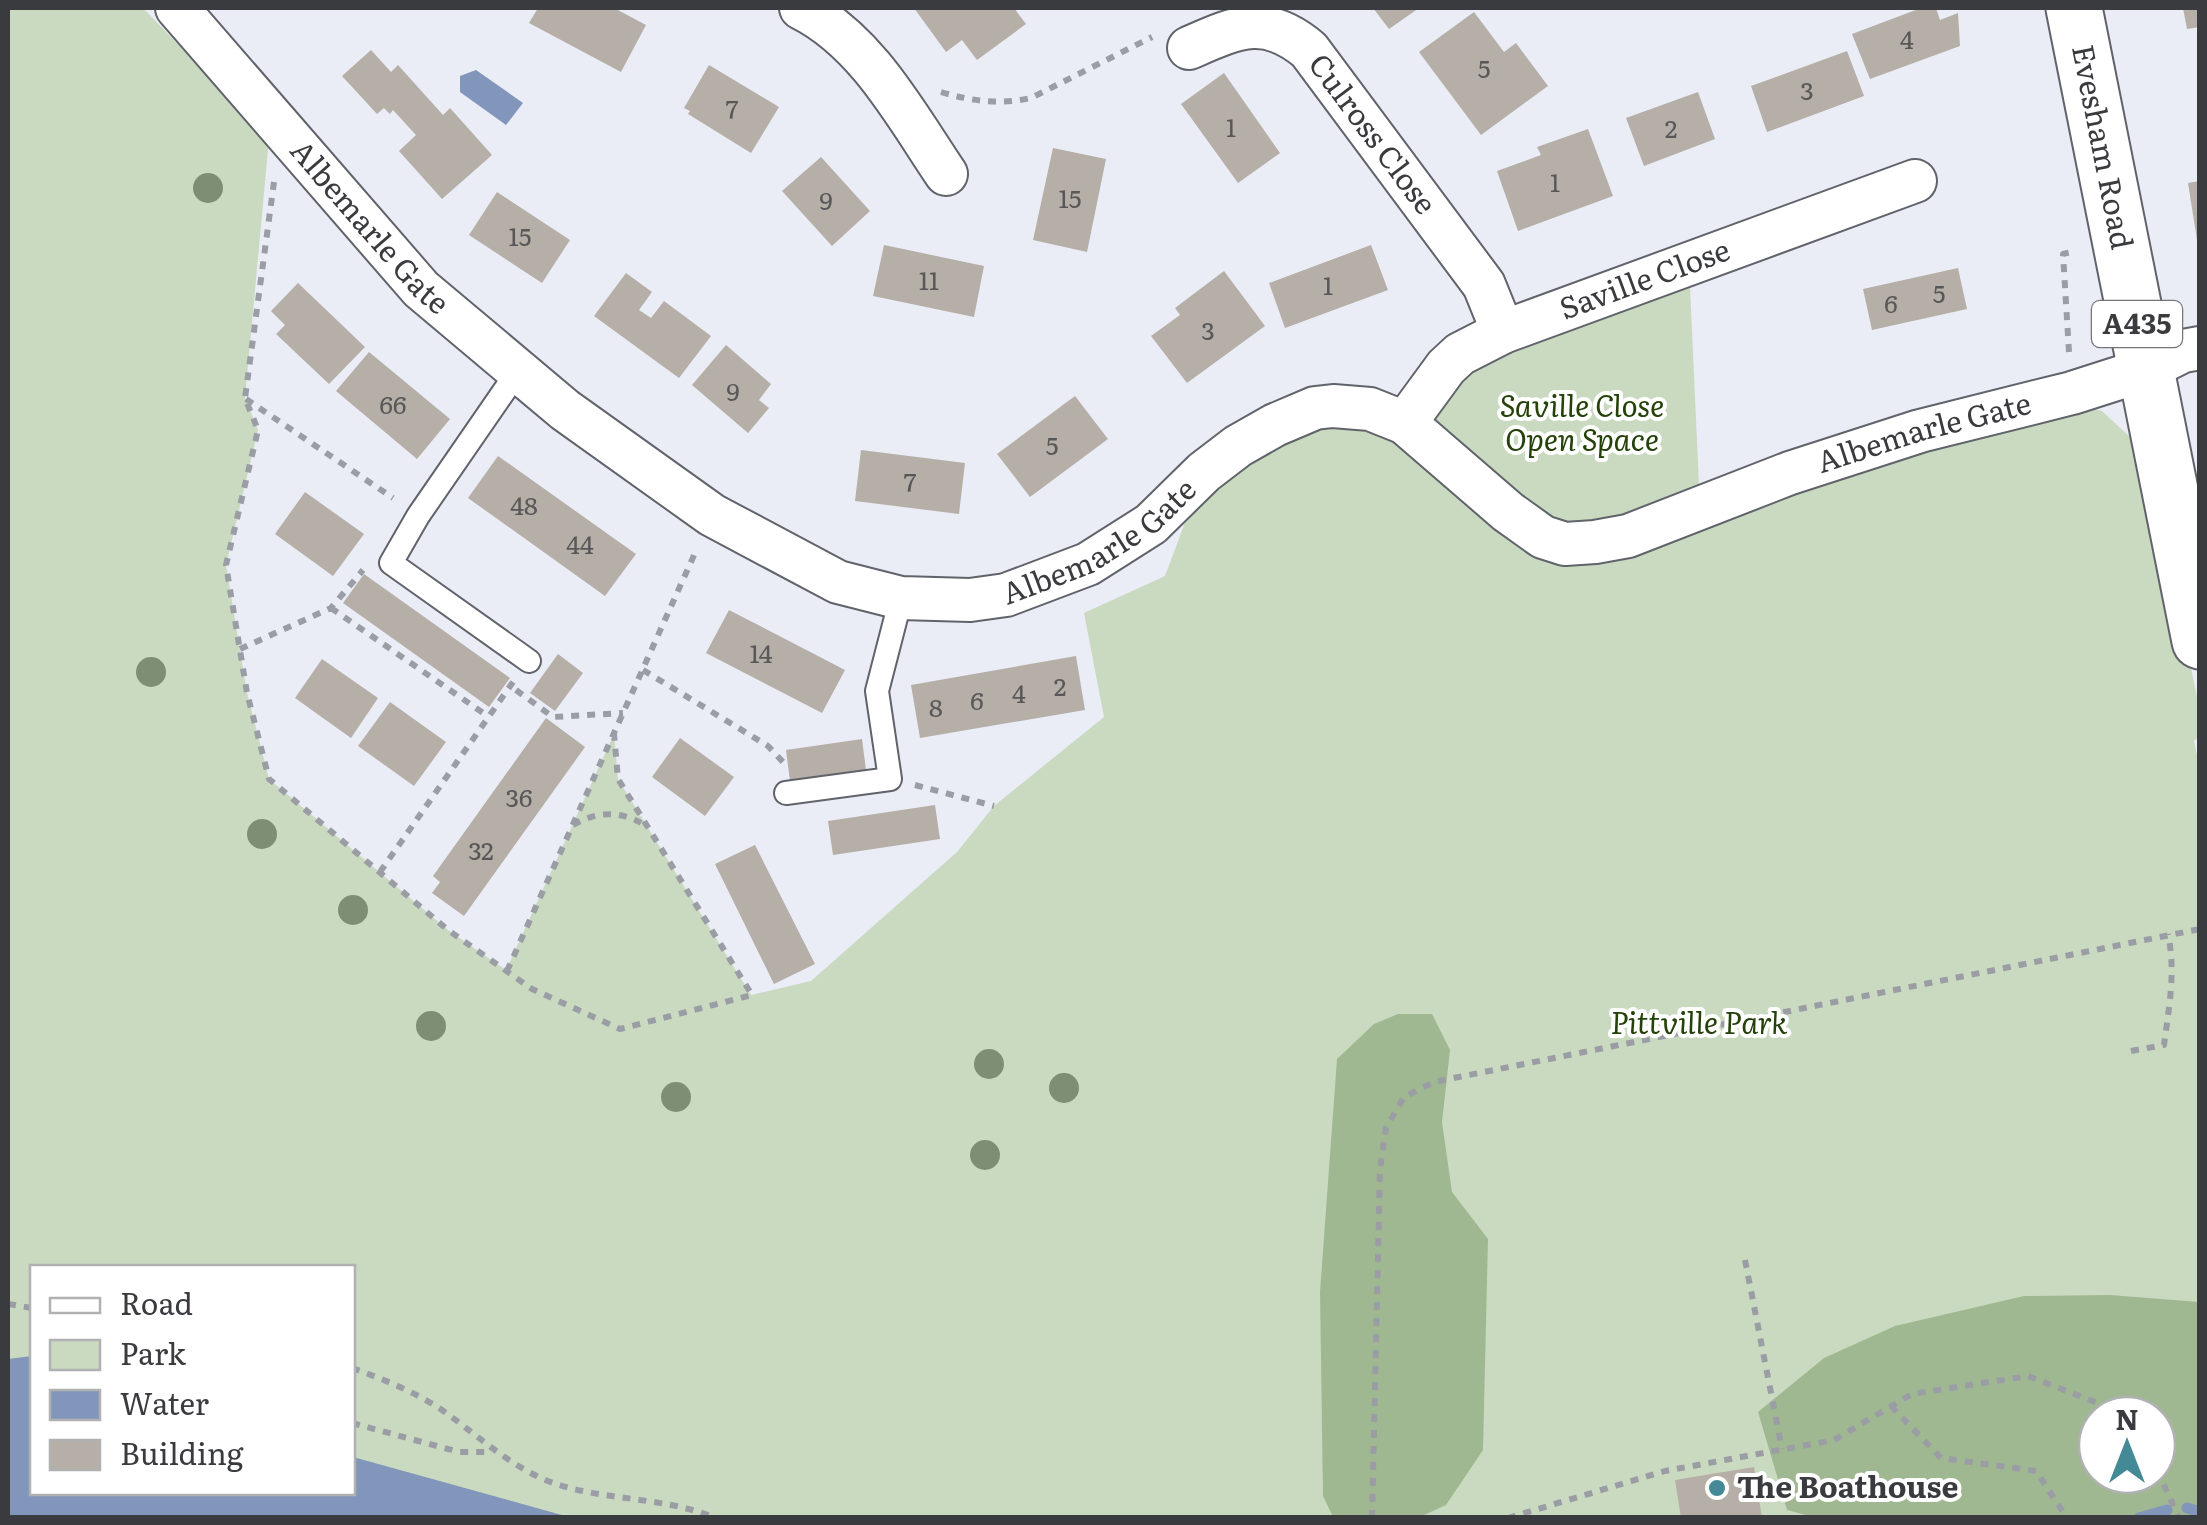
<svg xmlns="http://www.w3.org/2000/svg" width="2207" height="1525" viewBox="0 0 2207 1525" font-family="Literata,serif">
  <rect width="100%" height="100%" fill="#eaecf6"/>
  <!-- green -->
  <path fill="#cadac1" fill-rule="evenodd" d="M8,8H143L269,139L245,398L258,430L226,565L247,693L269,779L448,930L506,970L614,734L618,779L751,995L811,981L957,852L994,806L1104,717L1084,613L1165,576L1204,472L1238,446L1385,414L1446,367L1689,264L1700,508L2047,397L2102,411L2130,437L2180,615L2199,706V736L2194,741L2200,769L2199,1517L8,1518ZM32,1268H352V1492H32ZM2097,1415H2157V1475H2097Z"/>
  <!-- forest -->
  <path fill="#a0b891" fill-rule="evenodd" d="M1398,1014H1432L1450,1050L1442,1122L1452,1192L1488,1239L1483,1450L1446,1505L1420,1517H1333L1323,1496L1320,1292L1337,1059L1374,1024Z
    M2110,1295L2199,1302V1517L1817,1518L1787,1510L1758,1412L1824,1358L1895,1326L2024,1296ZM2097,1415H2157V1475H2097Z"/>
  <!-- water -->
  <path fill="#8196ba" d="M476,70L523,103L506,125L460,92V76Z
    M32,1356V1492H352L353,1457L569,1517H8V1359Z"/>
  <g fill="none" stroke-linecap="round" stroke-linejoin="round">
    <!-- stream -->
    <path stroke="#8196ba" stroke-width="11" d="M2187,1508L2200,1512
      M2139,1518L2167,1510"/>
  </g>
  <!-- building -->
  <path fill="#b5afa7" d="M538,8H614L646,25L621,72L529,23Z
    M914,8H1014L1026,24L977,60L962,40L946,52Z
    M1373,8H1419L1389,29Z
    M1921,8H1936L1940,20L1958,13L1960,46L1870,79L1852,34Z
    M2183,8H2200V27L2187,29Z
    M1474,12L1504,52L1516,43L1548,86L1481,135L1419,52Z
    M371,50L391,72L398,65L443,115L450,108L492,155L442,199L399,151L416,135L393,110L390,114L384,108L377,114L342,76Z
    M1847,51L1864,96L1767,132L1751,86Z
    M709,65L779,107L751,153L688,114L690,111L684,108Z
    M1224,73L1280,153L1238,183L1181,104Z
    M1698,92L1715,139L1644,166L1626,118Z
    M1588,129L1613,196L1518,231L1497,171L1541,155L1537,147Z
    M1053,148L1106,159L1087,252L1033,240Z
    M821,157L870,211L832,246L782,191Z
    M2200,181V240H2197L2188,183Z
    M497,192L570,240L542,283L469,235Z
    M884,245L984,266L974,317L873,296Z
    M1371,245L1388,290L1285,328L1269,283Z
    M1958,268L1967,309L1872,330L1863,289Z
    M1224,271L1265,326L1187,383L1151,336L1180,315L1175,308Z
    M626,273L652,292L639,310L651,318L664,301L711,336L679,378L594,316Z
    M298,283L365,347L329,384L276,334L285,325L271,311Z
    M726,345L771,384L759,400L769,408L748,433L692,385Z
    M369,352L450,419L417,459L336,391Z
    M1075,396L1108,439L1030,497L997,454Z
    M861,450L965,463L959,514L855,501Z
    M498,456L636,554L605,596L468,498Z
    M305,492L364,534L333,576L275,534Z
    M364,574L510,678L489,707L343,603Z
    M729,610L845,670L822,713L706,653Z
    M558,654L583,673L555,711L530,693Z
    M1076,656L1085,710L920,738L911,685Z
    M322,659L378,698L351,738L295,698Z
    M390,702L446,742L414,786L358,746Z
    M546,718L585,747L464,916L432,893L440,882L433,876Z
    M680,738L734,777L705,816L652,777Z
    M862,739L866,770L790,781L786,750Z
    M935,805L940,839L833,855L828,821Z
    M755,845L815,964L774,984L715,864Z
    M1754,1467L1762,1518H1681L1675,1480Z"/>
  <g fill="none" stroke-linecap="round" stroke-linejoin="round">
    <!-- lane casing -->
    <g stroke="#61636b" stroke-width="26">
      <path id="lane" d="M518,371L418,516L391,563L529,661
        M786,793L890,779L877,691L901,598"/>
    </g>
    <!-- street casing -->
    <g stroke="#61636b" stroke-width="46">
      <g id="street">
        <path id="s1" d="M177,8L421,289L565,410L712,515L838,582L901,598L970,600L1006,595L1088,564L1151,524L1204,472L1238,446L1275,425L1315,408L1333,406L1370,409L1405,423L1508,512L1543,537L1565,544L1595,542L1628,536L1790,473L1920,431L2072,393L2147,369L2183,351L2200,348"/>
        <path d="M801,8C867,41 906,115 946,174"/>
        <path id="s2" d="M1189,48C1237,27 1265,13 1309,50L1484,285L1503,332"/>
        <path id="s3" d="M1405,423L1446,367L1460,354L1503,332L1915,181"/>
      </g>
    </g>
    <!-- primary casing -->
    <g stroke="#61636b" stroke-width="59">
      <g id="primary">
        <path id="s4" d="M2074,8L2200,641"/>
      </g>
    </g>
    <!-- path -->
    <path stroke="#9b9da4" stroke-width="6" stroke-dasharray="8 8" stroke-linecap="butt" d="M941,92C971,101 999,105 1031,98L1152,37
      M274,182L245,398L258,430L226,565L247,693L269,779L448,930L532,989L620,1029L752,995L618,779L614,734
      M2069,352L2063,254L2076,251
      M246,399L393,498
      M331,608L489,717
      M240,649L331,608L363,570
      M643,670L768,746L783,762
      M516,690L553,717L623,713
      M915,785L994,806
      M573,825C596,812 618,810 641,823
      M380,872L513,682
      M507,971L695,553
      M2131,1051L2164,1045C2169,1007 2176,972 2168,934
      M1745,1260L1782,1449
      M8,1304L32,1308
      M352,1368C383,1379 415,1392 442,1410C476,1434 505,1462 543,1479C598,1502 661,1495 715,1518
      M1891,1406L1941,1458L2036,1471L2067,1518
      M352,1423L459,1452H492
      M2157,1470L2179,1518
      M1372,1518L1380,1169L1386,1128L1404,1097L1434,1082L2200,929
      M1508,1518L1665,1471L1834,1440L1912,1394L2028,1376L2108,1407L2115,1415"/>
    <!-- lane -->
    <use href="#lane" stroke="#fff" stroke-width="22"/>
    <!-- street -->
    <use href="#street" stroke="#fff" stroke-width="42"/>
    <!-- primary -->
    <use href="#primary" stroke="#fff" stroke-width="55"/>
  </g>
  <!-- trees -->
  <g fill="#7d8e74">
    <circle cx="208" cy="188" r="15"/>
    <circle cx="151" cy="672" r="15"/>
    <circle cx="262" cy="834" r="15"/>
    <circle cx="353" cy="910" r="15"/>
    <circle cx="431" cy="1026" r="15"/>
    <circle cx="989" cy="1064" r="15"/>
    <circle cx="1064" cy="1088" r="15"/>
    <circle cx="676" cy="1097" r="15"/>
    <circle cx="985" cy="1155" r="15"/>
  </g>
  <!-- markers -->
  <circle fill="#448a96" stroke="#fff" stroke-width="4" cx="1717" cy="1488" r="10"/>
  <g text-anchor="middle" stroke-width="8" stroke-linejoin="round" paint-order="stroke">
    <!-- number labels -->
    <g font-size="25" fill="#595859">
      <text x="1907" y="49">4</text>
      <text x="1484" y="78">5</text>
      <text x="1807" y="100">3</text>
      <text x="732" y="118">7</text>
      <text x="1231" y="137">1</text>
      <text x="1671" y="138">2</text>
      <text x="1555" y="192">1</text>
      <text x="1070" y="208">15</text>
      <text x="826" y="210">9</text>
      <text x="520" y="246">15</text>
      <text x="929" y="290">11</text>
      <text x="1328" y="295">1</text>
      <text x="1939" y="303">5</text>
      <text x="1891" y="313">6</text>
      <text x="1208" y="340">3</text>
      <text x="733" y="401">9</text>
      <text x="393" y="414">66</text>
      <text x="1052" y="455">5</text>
      <text x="910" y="491">7</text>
      <text x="524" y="515">48</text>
      <text x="580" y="554">44</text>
      <text x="761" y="663">14</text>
      <text x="1060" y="696">2</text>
      <text x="1019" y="703">4</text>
      <text x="977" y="710">6</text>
      <text x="936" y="717">8</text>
      <text x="519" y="807">36</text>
      <text x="481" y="860">32</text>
    </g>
    <!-- shield labels -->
    <rect fill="#fff" stroke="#757679" stroke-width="2.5" x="2092" y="301" width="90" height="46" rx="8"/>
    <g font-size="28" font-weight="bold" fill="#3a3b3f">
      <text x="2137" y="334">A435</text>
    </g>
    <!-- street labels -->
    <g font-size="30" fill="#3a3b3f" stroke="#fff">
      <text dy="10" stroke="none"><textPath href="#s2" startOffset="235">Culross Close</textPath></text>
      <text dy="10" stroke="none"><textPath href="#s4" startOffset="142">Evesham Road</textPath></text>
      <text dy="10" stroke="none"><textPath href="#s1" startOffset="292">Albemarle Gate</textPath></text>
      <text dy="10" stroke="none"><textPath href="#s3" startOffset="288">Saville Close</textPath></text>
      <text dy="10" stroke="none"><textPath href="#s1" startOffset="2092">Albemarle Gate</textPath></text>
      <text dy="10" stroke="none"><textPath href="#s1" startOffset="1162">Albemarle Gate</textPath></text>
    </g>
    <!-- park labels -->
    <g font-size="30" font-style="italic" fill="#244209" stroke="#fff">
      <text x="1582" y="417">Saville Close<tspan x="1582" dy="34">Open Space</tspan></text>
      <text x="1699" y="1034">Pittville Park</text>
    </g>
    <!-- poi labels -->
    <g font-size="30" font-weight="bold" fill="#3a3b3f" stroke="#fff" text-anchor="start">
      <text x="1737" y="1498">The Boathouse</text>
    </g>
  </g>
  <!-- border -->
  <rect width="2207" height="1525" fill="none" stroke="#3a3b3f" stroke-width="20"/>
  <!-- legend -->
  <rect x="30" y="1265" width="325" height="230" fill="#ffffff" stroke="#b0b1b2" stroke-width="2.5"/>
  <rect x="50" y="1298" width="50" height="15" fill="#ffffff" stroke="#b0b1b2" stroke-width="2.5"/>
  <text x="120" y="1315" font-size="30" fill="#3a3b3f">Road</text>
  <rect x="50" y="1340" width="50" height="30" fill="#cadac1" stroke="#b0b1b2" stroke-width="2.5"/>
  <text x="120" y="1365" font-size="30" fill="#3a3b3f">Park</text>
  <rect x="50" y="1390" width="50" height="30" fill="#8196ba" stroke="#b0b1b2" stroke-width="2.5"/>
  <text x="120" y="1415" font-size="30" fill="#3a3b3f">Water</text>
  <rect x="50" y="1440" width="50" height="30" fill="#b5afa7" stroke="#b0b1b2" stroke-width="2.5"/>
  <text x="120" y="1465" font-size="30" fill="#3a3b3f">Building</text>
  <!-- north arrow -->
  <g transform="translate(2127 1445)"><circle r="48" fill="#ffffff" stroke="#b0b1b2" stroke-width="2.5"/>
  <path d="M0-8L18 38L0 25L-18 38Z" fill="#448a96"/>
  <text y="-15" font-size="28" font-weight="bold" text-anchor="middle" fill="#3a3b3f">N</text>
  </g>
</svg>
